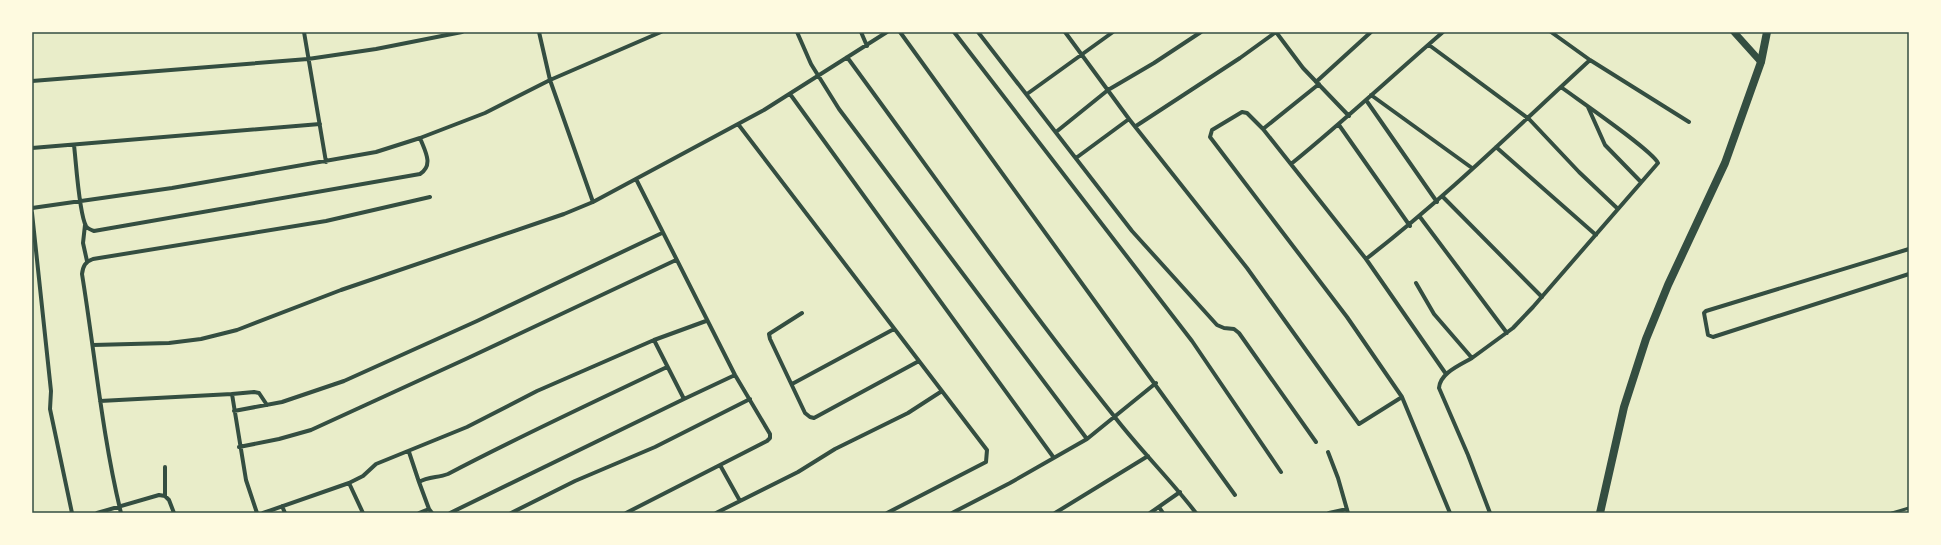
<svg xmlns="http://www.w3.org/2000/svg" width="1941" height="545" viewBox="0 0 1941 545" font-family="Figtree,sans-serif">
  <rect width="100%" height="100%" fill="#e9edc9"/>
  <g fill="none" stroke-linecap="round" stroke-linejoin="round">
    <!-- service -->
    <path stroke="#344e41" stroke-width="3" d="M1892,513L1909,508"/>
    <!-- minor -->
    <path stroke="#344e41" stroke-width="4" d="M304,32L326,162
      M539,32L550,80L593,202
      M797,32L811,64L839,109L1087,439
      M861,32L867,46
      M900,32L1235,495
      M954,32L1192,341L1281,472
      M978,32L1132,231L1217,325L1224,328L1234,329L1239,333L1316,442
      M1065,32L1129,119L1247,268L1359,424L1402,397
      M1276,32L1303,68L1349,116
      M1551,32L1590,60L1689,122
      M1429,45L1529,119L1579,172L1618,209
      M847,57C935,177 1021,300 1114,416C1140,450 1170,479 1196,513
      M32,81L308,59L376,49L462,32
      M1316,82L1371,32
      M1319,84L1263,129L1366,259L1446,374
      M790,94L1054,458
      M1027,94L1113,32
      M1371,95L1472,168
      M1366,100L1437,202
      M1588,107L1605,145L1641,182
      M738,124L987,450L986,462L887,513
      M1339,125L1410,226
      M1136,126L1240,58L1276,32
      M1263,129L1247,113L1242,112L1212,130L1210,137L1347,317L1402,397L1450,513
      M1056,132L1108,90L1154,63L1201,32
      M74,145C76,161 79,214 86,226C88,229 91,230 94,231L420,174C434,165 425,151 420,138
      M1496,147L1596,235
      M32,148L320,124
      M1076,158L1129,119
      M1291,164C1343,122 1392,76 1443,32
      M636,179L735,375L770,434V438L767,441L720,465L740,501
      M1443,197L1542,297
      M32,208L172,188L376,152L420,138L485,113L550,80L661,32
      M32,213L51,391L50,409L72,513
      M1420,217L1507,333
      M85,225L83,243L87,261
      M1909,249L1706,311L1704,313L1708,335L1713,337L1909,274
      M1366,259C1445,198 1516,128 1590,60
      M1416,283L1434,314L1472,358C1460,365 1440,373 1439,388L1468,455L1490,513
      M802,313L769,334L770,339L805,413L810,417L814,418L919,361
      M706,321L654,340L684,399L735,375
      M93,345L169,343L201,339L237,330L341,290L564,214L593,202L764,110L887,32
      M1472,358L1513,328L1533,307L1658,163C1652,150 1577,99 1561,87
      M792,384L894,329
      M232,394L246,480L257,513
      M100,401L232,394L254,392L259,393L267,405
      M234,411L282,402L344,381L477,321L662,233
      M239,447L279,439L311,430L468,358L676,260
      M409,452L419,482
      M1328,452L1338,478L1348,513
      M165,467V496
      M349,483L363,513
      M282,506L285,513
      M1159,507L1163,513
      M429,509L419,482C428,476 438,478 448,474C520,436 594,402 667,367
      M97,513L159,495L165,496L169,500L174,513
      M121,513C102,435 95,354 82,274C83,266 85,262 93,259L326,221L430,197
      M263,513L349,483L363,476L376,464L467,427L537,391L654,340
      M419,513L429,509L432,513
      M450,513L684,399
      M511,513L575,481L655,447L750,399
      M626,513L720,465
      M716,513L798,472L835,449L908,413L942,391
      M952,513L1010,483L1087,439L1156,383
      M1055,513L1148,456
      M1150,513L1180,492
      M1329,513L1347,509"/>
    <!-- tertiary -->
    <path stroke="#344e41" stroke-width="7" d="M1734,32L1761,62"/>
    <!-- secondary -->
    <path stroke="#344e41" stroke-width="8" d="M1600,513L1624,407L1646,339L1668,285L1725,163L1761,62L1767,32"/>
  </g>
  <!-- border -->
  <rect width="1941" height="545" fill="none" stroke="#fefae0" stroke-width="66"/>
  <rect x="33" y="33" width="1875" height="479" fill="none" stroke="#344e41" stroke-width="1.5"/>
</svg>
